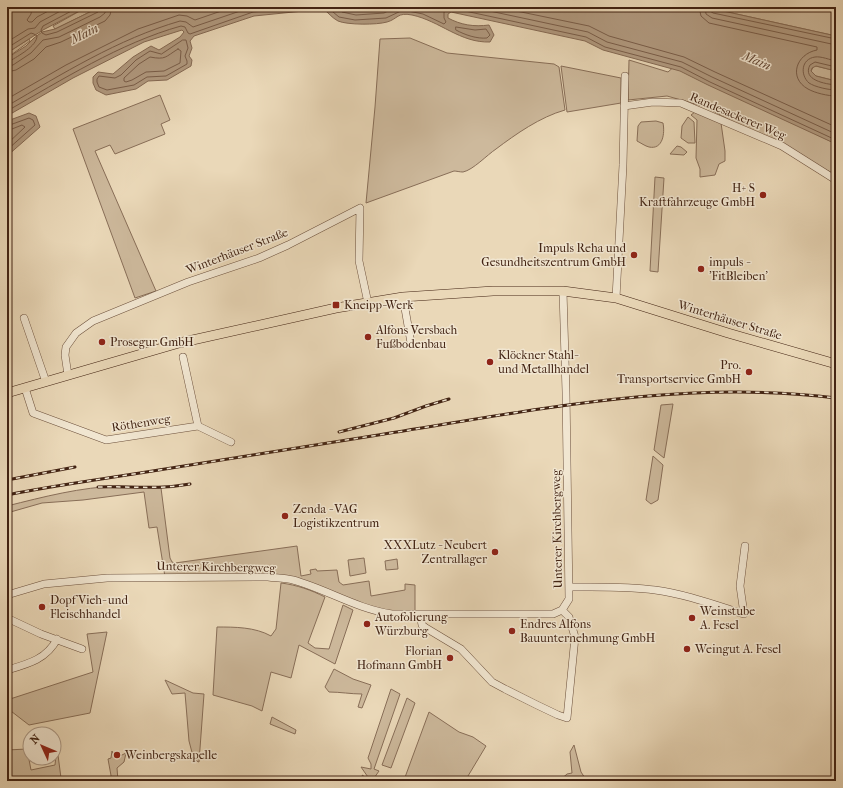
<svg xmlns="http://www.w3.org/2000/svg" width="843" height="788" viewBox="0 0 843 788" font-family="'IM FELL French Canon',serif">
  <rect width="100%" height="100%" fill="#ead8b8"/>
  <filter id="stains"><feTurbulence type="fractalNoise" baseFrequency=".005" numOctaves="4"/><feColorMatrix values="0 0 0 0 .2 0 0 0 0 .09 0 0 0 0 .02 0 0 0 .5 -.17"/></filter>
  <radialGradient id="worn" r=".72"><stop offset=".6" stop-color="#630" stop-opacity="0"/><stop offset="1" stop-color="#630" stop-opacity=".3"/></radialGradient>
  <!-- green -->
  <path fill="#cdb99c" stroke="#886e58" d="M87,7H100L55,29L53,26Z
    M705,7H836V36Z
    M410,38L447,53L554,64L559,67L565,110C540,117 516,134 496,149C487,155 473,170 463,172C460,172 456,171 454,171L366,203L375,107L380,39Z
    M29,39L30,41L7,58V53Z
    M629,60L668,72L677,64L834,143L836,144V175L731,121L706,107L667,96L628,100Z
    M561,66L621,78V103L567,112Z
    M814,66H816L836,71V81L816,76L811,71Z
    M160,95L170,120L161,124L165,134L115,154L110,145L95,151L156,291L135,298L73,129Z
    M695,112L721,123L725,151V161L719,164L715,175L700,177V169L696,158L697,120L691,115Z
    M688,117L694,122L695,143H688L681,138L682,126Z
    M656,121L663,123C665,133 663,150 649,147C645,146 641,143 637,141L638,126L641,122Z
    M677,146L681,147L687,152L684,155L670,154Z
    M655,177L664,178L658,272L650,271Z
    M673,404L664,458L654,450L661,405Z
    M653,456L663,465L658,500L651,504L646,500Z
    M119,486L161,488L170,558L172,562L175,563L297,546L301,576L311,574L310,570L316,569L317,571L337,570L339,582L343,585L369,581L371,596L405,590V584L415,585V614H392L291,579L165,577L157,527L149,528L144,492L83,500L42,503L7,513V506C43,497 81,487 119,486Z
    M364,558L366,573L350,576L348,560Z
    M397,559L398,569L386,570L385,561Z
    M281,583C297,585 311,590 325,597L308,643L315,648L329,649L343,605L353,610L335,664L299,645L291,678L271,672L262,711L252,706L213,695L217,627C235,627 255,627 271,636L276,629Z
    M107,632L90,713L29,725L7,708V700L93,672L87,634Z
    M334,669L353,679L371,685L362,708L358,707L362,694C351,694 340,692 329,692L325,687Z
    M165,680L193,693L204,694L199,762L194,760L189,741L185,693L172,694Z
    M391,689L400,694L374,769L379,771L372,781H365L362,775L370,780L361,767L371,769V764L368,758Z
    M407,698L415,703L391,768L382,765Z
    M429,712L459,732L473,737L486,746L465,781L404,780Z
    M272,717L296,730L295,734L270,724Z
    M574,745L581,772L587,781H559L567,774L572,773L570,752Z
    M27,749L31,770L55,765L56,755H58L61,778L64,777L65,781H7V750Z
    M112,751L115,758H118V757L126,753L124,762L117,768L118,781H112L108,759L111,758Z"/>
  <!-- water -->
  <path fill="#b19a80" stroke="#856a54" d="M22,7H87L43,30L7,53V13Z
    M100,7H705L836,36V71L816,66L812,68L811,71L816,76L836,81V144L708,85L680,71L603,50L585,41L451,12L448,14V18C461,25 474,27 489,25L494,35L490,42C460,43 440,21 412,15C397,12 398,19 387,22C377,25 347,25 338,21C332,18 328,12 323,9L254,16L194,36L190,41L192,48L189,56L192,60L191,66L167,80L148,81L136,89L106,95L96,90L93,83V77L98,72L113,74L133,57L151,46L159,50L180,37L184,32L182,30L144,42L73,78L7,116V58L26,46L34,38L42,32L55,29Z
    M29,113L36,116L40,127L7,156V123L10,120Z"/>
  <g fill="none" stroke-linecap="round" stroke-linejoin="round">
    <!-- shore -->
    <path stroke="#7a5e4a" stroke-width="1" d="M32,7L31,14L27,20L29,22H32L37,17L56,7
      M79,7L43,26L41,30L42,33L46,35L57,32L98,12L101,7
      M327,7L339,17L355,20L386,18L403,10L423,14L444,24L446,22L444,18V12L451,8L586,37L605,47L681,67L710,82L836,140
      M336,7L342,12L356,15L384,13L396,7
      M471,7L588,32L607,42L682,62L712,77L836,134
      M497,7L589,26L609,36L684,57L715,72L836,127
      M699,7L701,16L709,23L817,47V50C796,54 788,78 808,89C815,93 828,96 836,96
      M705,7L706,14L712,18L836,45
      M710,7V11L713,13L836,39
      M456,27L475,30L486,29L490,35L487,38C477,39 465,35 456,30Z
      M183,40H186L188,48L185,56L187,61V64L166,76L147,77L134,85L107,90L99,87L97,82V79L99,76L115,78L121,75L136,60L150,51L161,54Z
      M7,42L28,29L35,28L40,22L68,7
      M7,48L31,33L34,34L37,36C37,46 18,56 10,61H7
      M178,49L181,51L180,63L164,71L146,72L132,80L126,82L124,81V78L139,64L150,57C166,60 165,57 178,49Z
      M836,61C830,60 821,56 815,57C801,59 800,75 809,83C815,87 829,90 836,90
      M7,66L13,65L31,53L43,40L59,37L100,17L105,13L106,7
      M836,67L815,62L810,65C802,80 825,84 836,85
      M7,72L16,70L34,59L46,47L61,42L105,21L110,15L112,7
      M7,99L66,65L138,29L179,15L187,16L195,20L233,7
      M7,106C62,74 118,39 180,21L186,22L193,27L252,7
      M7,111C62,80 120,43 181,26L185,27L188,33L190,34L253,12L306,7
      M7,126L29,118L33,120L35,125L7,150
      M7,131L22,125L25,127L7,144"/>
    <!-- stream -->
    <path stroke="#856a54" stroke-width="1.5" d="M826,7L836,9"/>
    <!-- minor casing -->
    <g stroke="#6c503c" stroke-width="8">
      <path id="minor" d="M624,106L653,102L681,103L782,146L836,180
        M403,297L411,343
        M616,298L623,165L625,76
        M24,318L46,382
        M183,357L198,426
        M68,375L65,355L66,347L76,333L93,321L188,282L259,258L288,245L360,208L359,261L368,303
        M25,388L33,413L106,440L198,426L231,442
        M569,587C597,587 627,586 655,590C685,594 715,605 744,614L740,586L745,546
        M7,595L44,584L107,578L268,577C276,578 285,578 293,580C326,589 357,609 392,614H553L562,610L569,599L566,392L563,291
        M420,614L422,625L426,628L461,649L492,682L505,689L537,705L558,715L567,718L575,637L569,617L562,610
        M7,618L41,634L82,649
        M7,670C28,664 47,659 57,639"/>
    </g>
    <!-- major casing -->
    <g stroke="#422313" stroke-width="10">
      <path id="major" d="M7,393L179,343L336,308L403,297L493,291H563L616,298L728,333L836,364"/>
    </g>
    <!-- minor -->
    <use href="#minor" stroke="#f1e6d1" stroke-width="7"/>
    <!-- major -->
    <use href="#major" stroke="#ead8b8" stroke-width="9"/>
    <!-- rail casing -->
    <g stroke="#422313" stroke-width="3">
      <path id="rail" d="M339,432L394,418L426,406L449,399
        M7,480L75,467
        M98,487C130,486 157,490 190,484
        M7,495C51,486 96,480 140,473C217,461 295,448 372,436C526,412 680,378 836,398"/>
    </g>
    <!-- rail -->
    <use href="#rail" stroke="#f1e6d1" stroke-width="1.5" stroke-dasharray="4.5" stroke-linecap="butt"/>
  </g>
  <!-- markers -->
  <g fill="#8f2418" stroke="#f1e6d1" stroke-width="1.5">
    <circle cx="763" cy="195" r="4"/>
    <circle cx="634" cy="255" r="4"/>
    <circle cx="701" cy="269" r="4"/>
    <rect x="332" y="301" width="8" height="8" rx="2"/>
    <circle cx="368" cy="337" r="4"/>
    <circle cx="102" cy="342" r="4"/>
    <circle cx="490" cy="362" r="4"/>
    <circle cx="749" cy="372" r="4"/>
    <circle cx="285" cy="516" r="4"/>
    <circle cx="495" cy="552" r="4"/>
    <circle cx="42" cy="607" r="4"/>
    <circle cx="692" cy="618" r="4"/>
    <circle cx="367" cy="624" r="4"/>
    <circle cx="512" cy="631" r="4"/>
    <circle cx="687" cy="649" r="4"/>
    <circle cx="450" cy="658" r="4"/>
    <circle cx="117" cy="755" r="4"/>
  </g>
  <g text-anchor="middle" stroke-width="3" stroke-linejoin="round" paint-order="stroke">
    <!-- street labels -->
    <g font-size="12" fill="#422313" stroke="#f1e6d1">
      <text transform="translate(738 116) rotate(23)" y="4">Randesackerer Weg</text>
      <text transform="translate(237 251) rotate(-21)" y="4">Winterhäuser Straße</text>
      <text transform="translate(730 320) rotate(17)" y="4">Winterhäuser Straße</text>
      <text transform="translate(141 423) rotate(-9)" y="4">Röthenweg</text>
      <text transform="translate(557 529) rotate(-91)" y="4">Unterer Kirchbergweg</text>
      <text transform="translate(216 567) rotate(1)" y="4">Unterer Kirchbergweg</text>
    </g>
    <!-- poi labels -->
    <g font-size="12" fill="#422313" stroke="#f1e6d1" text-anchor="start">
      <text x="755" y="192" text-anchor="end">H+ S<tspan x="755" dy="14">Kraftfahrzeuge GmbH</tspan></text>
      <text x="626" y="252" text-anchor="end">Impuls Reha und<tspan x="626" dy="14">Gesundheitszentrum GmbH</tspan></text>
      <text x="709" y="266">impuls -<tspan x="709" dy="14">'FitBleiben'</tspan></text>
      <text x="344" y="309">Kneipp-Werk</text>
      <text x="376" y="334">Alfons Versbach<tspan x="376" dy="14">Fußbodenbau</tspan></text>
      <text x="110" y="346">Prosegur GmbH</text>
      <text x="498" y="359">Klöckner Stahl-<tspan x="498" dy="14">und Metallhandel</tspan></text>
      <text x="741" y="369" text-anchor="end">Pro.<tspan x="741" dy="14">Transportservice GmbH</tspan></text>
      <text x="293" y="513">Zenda - VAG<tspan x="293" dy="14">Logistikzentrum</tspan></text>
      <text x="487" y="549" text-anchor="end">XXXLutz - Neubert<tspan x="487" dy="14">Zentrallager</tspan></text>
      <text x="50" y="604">Dopf Vieh- und<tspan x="50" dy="14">Fleischhandel</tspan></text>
      <text x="700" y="615">Weinstube<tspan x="700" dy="14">A. Fesel</tspan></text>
      <text x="375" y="621">Autofolierung<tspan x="375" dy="14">Würzburg</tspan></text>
      <text x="520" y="628">Endres Alfons<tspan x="520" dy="14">Bauunternehmung GmbH</tspan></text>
      <text x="695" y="653">Weingut A. Fesel</text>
      <text x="442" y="655" text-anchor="end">Florian<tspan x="442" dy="14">Hofmann GmbH</tspan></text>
      <text x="125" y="759">Weinbergskapelle</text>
    </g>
    <!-- water labels -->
    <g font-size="13" font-style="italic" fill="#634734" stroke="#f1e6d1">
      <text transform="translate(84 33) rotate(-27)" y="5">Main</text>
      <text transform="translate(757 60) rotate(23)" y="5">Main</text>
    </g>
  </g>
  <!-- margin -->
  <rect width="843" height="788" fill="none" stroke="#ead8b8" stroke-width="24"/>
  <rect x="8" y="8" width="827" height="772" fill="none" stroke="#422313" stroke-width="2"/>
  <rect x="12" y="12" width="819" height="764" fill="none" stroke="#422313"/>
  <!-- north arrow -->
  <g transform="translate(42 746) rotate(314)"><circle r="19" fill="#f1e6d1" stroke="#ab9885"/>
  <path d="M0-3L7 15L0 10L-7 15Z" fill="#8f2418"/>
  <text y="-6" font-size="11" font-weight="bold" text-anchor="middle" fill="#422313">N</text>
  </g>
  <rect width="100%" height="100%" filter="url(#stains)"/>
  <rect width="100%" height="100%" fill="url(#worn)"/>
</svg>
